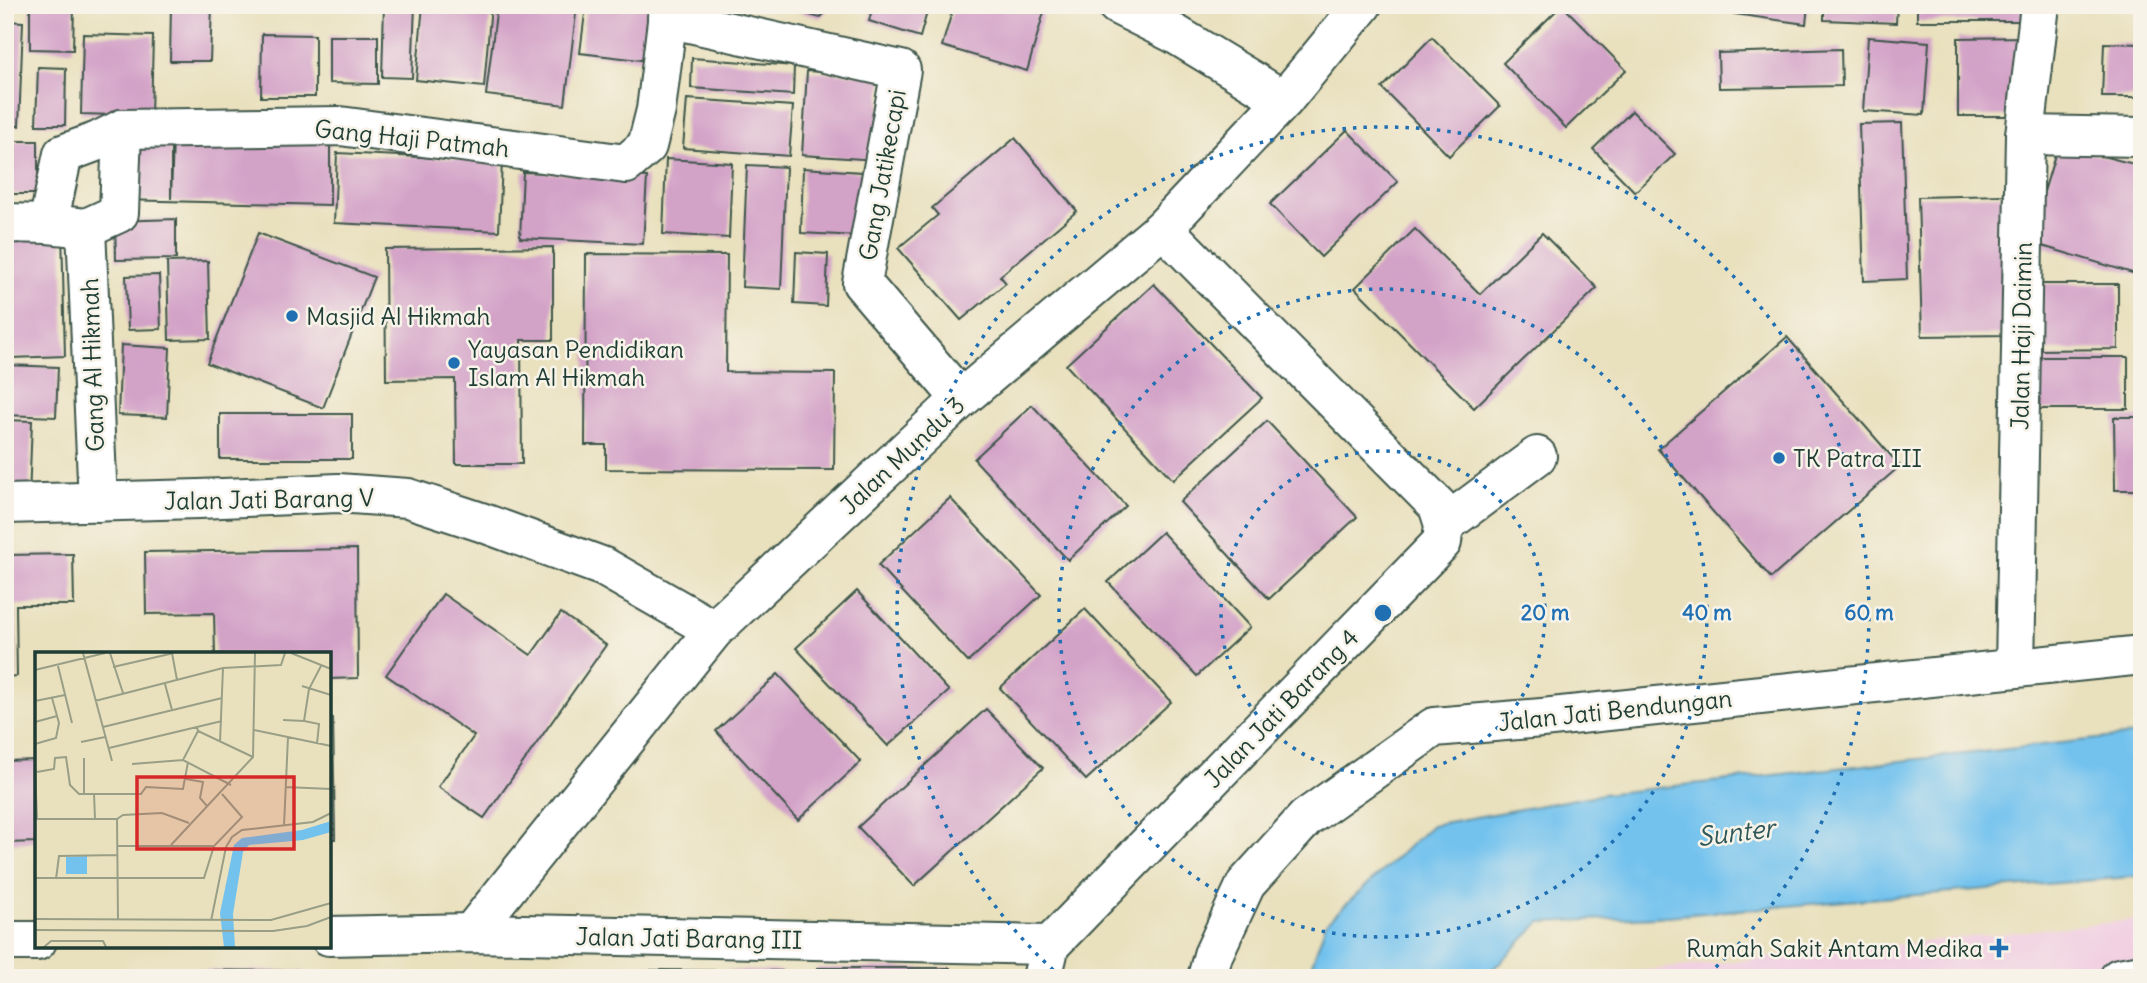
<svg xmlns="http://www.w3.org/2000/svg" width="2147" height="983" viewBox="0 0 2147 983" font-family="Delius,sans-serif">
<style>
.built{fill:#f1d0e2}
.water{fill:#73c2ee;stroke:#498091;stroke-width:2}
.building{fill:#d3a2c7}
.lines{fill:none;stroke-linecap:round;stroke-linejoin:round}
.minor-casing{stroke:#3d5549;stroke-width:42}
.minor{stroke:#fff;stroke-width:38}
.ring{fill:none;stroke:#1f6fb2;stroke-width:3.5;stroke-dasharray:3.5 7}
.poi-dot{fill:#1f6fb2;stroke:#f7f3e8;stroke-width:2.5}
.labels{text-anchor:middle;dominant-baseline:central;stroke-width:5;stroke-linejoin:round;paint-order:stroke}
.street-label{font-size:24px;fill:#1f3d34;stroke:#f7f3e8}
.poi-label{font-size:24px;fill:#1f3d34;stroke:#f7f3e8;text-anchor:start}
.water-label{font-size:26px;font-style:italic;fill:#305859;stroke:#f7f3e8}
.inset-road{fill:none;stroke:#989f86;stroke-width:2}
.view{fill:#d62828;fill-opacity:0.15;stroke:#d62828;stroke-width:3.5}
.inset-edge{fill:none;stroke:#1f3d34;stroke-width:3.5}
.centre{fill:#1f6fb2;stroke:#f7f3e8;stroke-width:3.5}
.ring-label{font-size:21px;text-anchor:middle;font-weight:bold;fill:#1f6fb2;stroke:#f7f3e8;stroke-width:5;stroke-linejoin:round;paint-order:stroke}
</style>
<rect width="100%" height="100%" fill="#f7f3e8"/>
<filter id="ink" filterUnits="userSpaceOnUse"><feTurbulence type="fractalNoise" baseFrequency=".0143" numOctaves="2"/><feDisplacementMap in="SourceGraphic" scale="14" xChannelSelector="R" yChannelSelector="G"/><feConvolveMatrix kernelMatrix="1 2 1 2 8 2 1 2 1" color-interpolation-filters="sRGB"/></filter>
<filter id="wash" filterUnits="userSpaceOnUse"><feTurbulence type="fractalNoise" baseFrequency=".00686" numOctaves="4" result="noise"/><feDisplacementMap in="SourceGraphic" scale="28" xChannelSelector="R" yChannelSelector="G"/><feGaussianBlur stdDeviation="1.57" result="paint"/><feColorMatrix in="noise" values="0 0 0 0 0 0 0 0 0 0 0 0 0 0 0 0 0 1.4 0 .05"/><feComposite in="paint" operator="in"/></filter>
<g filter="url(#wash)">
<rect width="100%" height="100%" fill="#e9e0bd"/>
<path class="built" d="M2142,919V978H1572Z"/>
<path class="water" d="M2142,734V876L1655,917L1541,922L1484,978H1307L1326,923L1432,825L1603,794Z"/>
<g id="blocks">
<g class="building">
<path d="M30,5H74L73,50L30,49Z"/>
<path d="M105,5H159V10L105,9Z"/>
<path d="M171,5H212L210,61H170Z"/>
<path d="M384,5H415L412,78L382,77Z"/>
<path d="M423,5H491L484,87L416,80Z"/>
<path d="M497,5H577L565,105L486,95Z"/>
<path d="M586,5H655L648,61L580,53Z"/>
<path d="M773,5H833L820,18Z"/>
<path d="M873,5H929L920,37L869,21Z"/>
<path d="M954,5H1046L1027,71L942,46Z"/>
<path d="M1562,5L1626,70L1566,128L1503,63Z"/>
<path d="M1735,5H1808L1806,24L1734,14Z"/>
<path d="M1824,5H1897L1896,23L1824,20Z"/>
<rect x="1917" y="5" width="109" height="16"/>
<path d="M5,21L23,22L19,126L5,125Z"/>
<path d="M83,34L153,36L151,116L81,114Z"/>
<path d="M262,34L315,35V97H261Z"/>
<path d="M329,36H378V84L329,83Z"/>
<path d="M1432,37L1500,106L1449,156L1382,88Z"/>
<path d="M1868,37L1929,42L1924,115L1863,111Z"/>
<path d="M2025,37V116H1958V38Z"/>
<path d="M2104,43L2141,44L2139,97H2102Z"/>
<path d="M1841,49L1842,86L1719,88L1718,53Z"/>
<path d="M692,58L794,66L793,95L691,88Z"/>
<path d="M38,67L66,68L65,125H36Z"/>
<path d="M807,71L882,76L877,160L802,155Z"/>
<path d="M687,99L793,106L789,156L683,148Z"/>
<path d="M1632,111L1675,154L1635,192L1593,149Z"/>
<path d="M1902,123L1907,279L1864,281L1859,124Z"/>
<path d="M1347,130L1398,182L1321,257L1270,204Z"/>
<path d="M173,138L330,140V205L122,200L124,144L171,145V199Z"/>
<path d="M1015,138L1077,211L1000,276L1006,283L961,320L898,248L938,215L932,208Z"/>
<rect x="5" y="141" width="33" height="53"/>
<path d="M2058,145L2142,166V276L2029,242Z"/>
<path d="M337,153L502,161L499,231L334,223Z"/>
<path d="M666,159L732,163L729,238L663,234Z"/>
<path d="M747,165L786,167L781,289L742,287Z"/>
<path d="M803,168L862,172L859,236L801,233Z"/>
<path d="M523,172L647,177L643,244L520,238Z"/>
<path d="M2005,195L2009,335L1922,336L1918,197Z"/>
<path d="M176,219V259L116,260L115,221Z"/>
<path d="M62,229L65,356L11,358L7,231Z"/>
<path d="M1415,229L1480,294L1542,233L1597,288L1474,408L1355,288Z"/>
<path d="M258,233L374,277L323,408L207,363Z"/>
<path d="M553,247V340H521L522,464H456L455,379L386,380L385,249Z"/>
<path d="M796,252L828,254L826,306L794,304Z"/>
<path d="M586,254L727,255L726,372L835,373L834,470L606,469V445H585Z"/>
<path d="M208,261L210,339L169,340L167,262Z"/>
<path d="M159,275L161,329L128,330L126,276Z"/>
<path d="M1154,284L1262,398L1173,480L1066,365Z"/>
<path d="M2038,284H2118V349L2038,350Z"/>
<path d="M1787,337L1900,466L1771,578L1658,449Z"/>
<path d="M121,345L170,348L167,417L118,415Z"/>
<rect x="2029" y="357" width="99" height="52"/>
<path d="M5,365L58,367L56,417L5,415Z"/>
<path d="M1032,405L1126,506L1068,560L974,459Z"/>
<rect x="220" y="414" width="132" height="45"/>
<path d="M2114,417H2142V490H2115Z"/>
<path d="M5,420L32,421L29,499L5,498Z"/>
<path d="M1267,421L1357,517L1269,599L1180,502Z"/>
<path d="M950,498L1041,595L968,662L878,565Z"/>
<path d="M1162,532L1250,627L1197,676L1108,582Z"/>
<path d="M357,549L358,678L329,679V654H215L214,613L146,614L145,552Z"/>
<path d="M73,554L74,605H16L17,676L5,677V555Z"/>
<path d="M857,591L949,691L888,746L796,648Z"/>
<path d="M443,594L531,655L561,613L606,645L484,818L438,787L474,736L386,675Z"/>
<path d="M1085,609L1171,702L1086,780L1000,688Z"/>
<path d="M778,674L861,762L798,820L716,731Z"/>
<path d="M986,709L1043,768L914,886L858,827Z"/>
<path d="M329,718H333L335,839H329Z"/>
<path d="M37,760V842L5,843V761Z"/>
<rect x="817" y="968" width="133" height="10"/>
<path d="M157,970L303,971V978H157Z"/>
<path d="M651,970L782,971V978H651Z"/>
</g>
</g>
</g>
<g filter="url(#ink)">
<use href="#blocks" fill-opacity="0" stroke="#3d5549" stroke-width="2"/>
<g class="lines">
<g class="minor-casing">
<g id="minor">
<path d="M1117,5L1175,34L1284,100"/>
<path d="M667,18L901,70L862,283L961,399"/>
<path d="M2025,135L2142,137"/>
<path d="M5,223L48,224L86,228L119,213L122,129"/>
<path d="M48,224L63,154L98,141L122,129L340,126L626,164L647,146L656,110L669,5"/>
<path d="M86,228L98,502"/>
<path d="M5,504L199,499L338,493L408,498L481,522L604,567L714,630"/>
<path d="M1444,525L1537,456"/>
<path d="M2015,668L2025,135L2040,5"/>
<path d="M471,933L714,630L961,399L1163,228L1284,100L1362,5"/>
<path d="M329,936L471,933L1050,945"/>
<path d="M5,941H37"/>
<path d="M1042,978L1050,945L1442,542L1444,525L1438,506L1163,228"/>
<path d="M1207,978L1213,955L1246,884L1306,818L1434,727L1542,718L2142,655"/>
<path d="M2119,978L2142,974"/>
</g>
</g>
<use href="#minor" class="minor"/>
</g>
</g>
<g class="ring">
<circle cx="1383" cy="613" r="162"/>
<circle cx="1383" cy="613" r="324"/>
<path d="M1061 977A486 486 0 1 1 1705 977"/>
</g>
<g class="poi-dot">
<circle cx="292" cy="316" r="7"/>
<circle cx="454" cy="363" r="7"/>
<circle cx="1779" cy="458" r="7"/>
<path d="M1995.5 937.5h7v7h7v7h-7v7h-7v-7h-7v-7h7z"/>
</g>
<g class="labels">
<g class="street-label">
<text transform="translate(412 138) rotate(6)">Gang Haji Patmah</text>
<text transform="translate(882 175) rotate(-80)">Gang Jatikecapi</text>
<text transform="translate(2021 336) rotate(-89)">Jalan Haji Daimin</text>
<text transform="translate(92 365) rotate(-92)">Gang Al Hikmah</text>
<text transform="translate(902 455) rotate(-43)">Jalan Mundu 3</text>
<text transform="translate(269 499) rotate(-1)">Jalan Jati Barang V</text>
<text transform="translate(1281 708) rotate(-46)">Jalan Jati Barang 4</text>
<text transform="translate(1615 710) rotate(-6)">Jalan Jati Bendungan</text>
<text transform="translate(689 938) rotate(1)">Jalan Jati Barang III</text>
</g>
<g class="poi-label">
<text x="306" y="316">Masjid Al Hikmah</text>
<text x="468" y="349">Yayasan Pendidikan<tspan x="468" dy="28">Islam Al Hikmah</tspan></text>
<text x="1793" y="458">TK Patra III</text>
<text x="1983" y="948" text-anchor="end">Rumah Sakit Antam Medika</text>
</g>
<g class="water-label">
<text transform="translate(1736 832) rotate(-7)">Sunter</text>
</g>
</g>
<g transform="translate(35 652)">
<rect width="296" height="296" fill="#e9e0bd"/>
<path d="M296,169V180L268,188L214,193L208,200L198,262L200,295H189L185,261L199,193L207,186L267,178ZM52,204V222H31V205Z" fill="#73c2ee"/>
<path class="inset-road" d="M48,1L77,109M75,1L88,41M137,1L142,28M256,1L296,17M23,14L37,71M78,15L139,1M0,18L70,1M130,32L137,58M267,34L296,43M0,49L30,43M60,49L188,16L246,13L250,1M248,68L269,69M0,70L22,64M68,75L187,46M162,75L163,79L218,105M219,78L296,94M46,90L70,85M185,90L188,16M0,92L21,86L24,71L17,46M282,92L284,72L269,69L274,37L286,14M74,96L187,69M148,108L163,79M97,112L148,108L196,133M0,115L2,167M2,120L19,117L20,106L31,105L35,133L44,142H106L111,135L148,137L153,110M151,127L168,130L165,146L172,154M250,135L296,137M49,142V106M59,142L60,167M0,167H82L88,163L127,161L154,171M82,167L83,268M249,174L253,85M136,193L218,105L220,1M82,194H179M0,226H169L179,194L207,165L187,142M21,227L24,204L83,203M0,267L236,268L296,251M176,269L191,195L197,185L207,178L278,170L296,161M0,278L238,279L272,274L296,265M9,295L16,289H68L71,295"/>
<path class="view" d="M102,125H259V197H102Z"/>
<rect width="296" height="296" class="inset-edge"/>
</g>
<circle cx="1383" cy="613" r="10" class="centre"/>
<g class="ring-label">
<text x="1545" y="620">20 m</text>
<text x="1707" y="620">40 m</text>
<text x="1869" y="620">60 m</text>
</g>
<rect width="2147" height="983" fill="none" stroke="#f7f3e8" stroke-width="28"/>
</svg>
